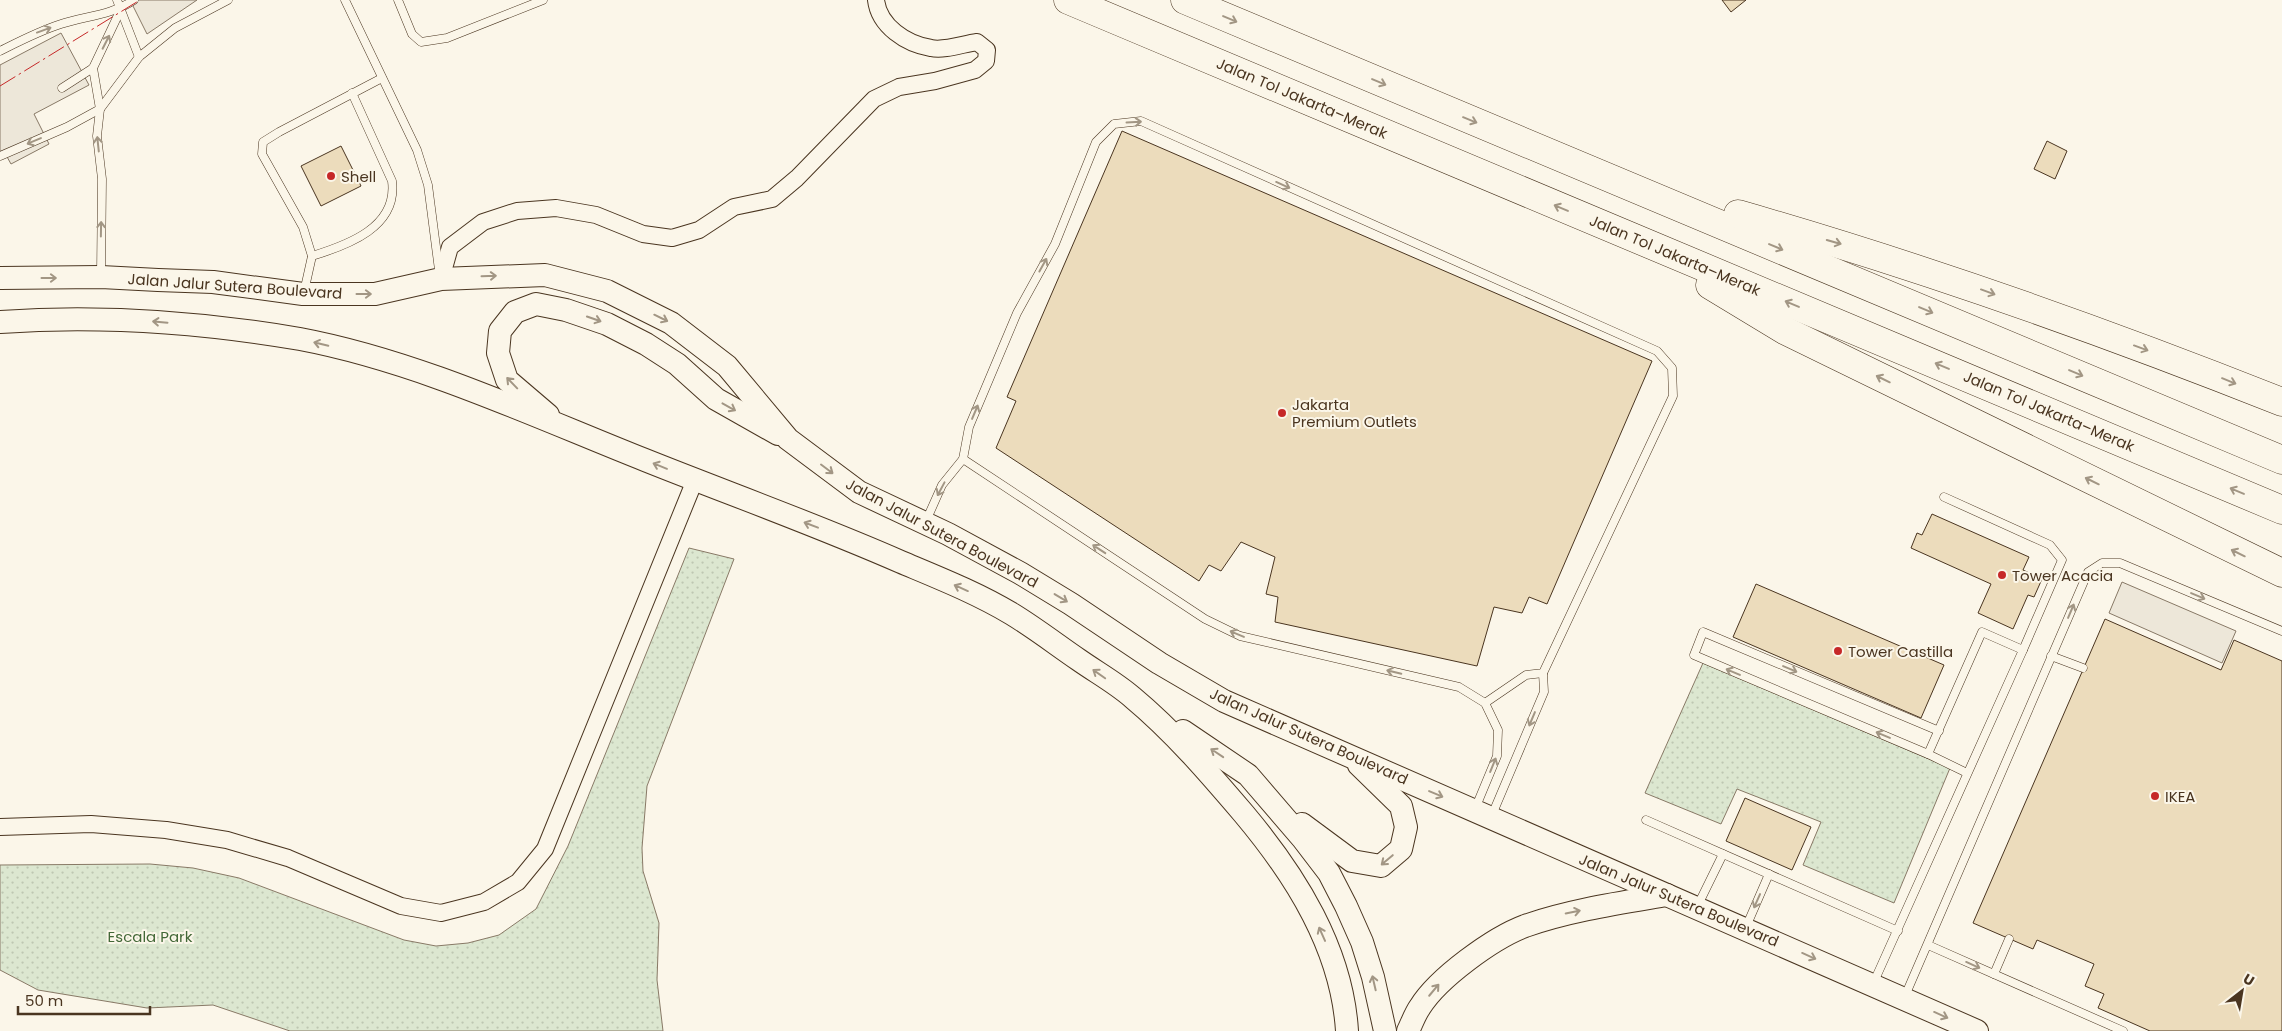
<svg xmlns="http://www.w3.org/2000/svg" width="2282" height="1031" viewBox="0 0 2282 1031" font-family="Poppins,sans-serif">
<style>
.park{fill:url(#park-dots);stroke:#887966}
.parking{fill:#ede7d9;stroke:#887966}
.building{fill:#ecdcbc;stroke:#4a3520}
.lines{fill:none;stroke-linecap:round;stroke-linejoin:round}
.service-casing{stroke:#4a3520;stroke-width:9}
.minor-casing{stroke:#4a3520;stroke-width:18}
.secondary-casing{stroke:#4a3520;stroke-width:24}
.motorway-casing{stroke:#4a3520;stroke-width:29}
.service{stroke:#fbf6e9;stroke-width:8}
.minor{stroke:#fbf6e9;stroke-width:16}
.secondary{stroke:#fbf6e9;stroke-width:22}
.motorway{stroke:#fbf6e9;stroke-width:28}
.power{stroke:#c62828;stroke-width:1;stroke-dasharray:18 4 2.5 4;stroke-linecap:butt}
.oneway{stroke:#a29684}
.poi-dot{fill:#c62828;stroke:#fbf6e9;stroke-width:2}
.labels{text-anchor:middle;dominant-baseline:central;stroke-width:4;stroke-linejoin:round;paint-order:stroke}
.street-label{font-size:15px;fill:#4a3520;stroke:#fbf6e9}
.poi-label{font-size:15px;fill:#4a3520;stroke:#fbf6e9;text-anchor:start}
.park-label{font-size:15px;fill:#436837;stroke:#fbf6e9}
</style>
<defs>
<pattern id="park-dots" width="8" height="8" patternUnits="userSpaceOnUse" patternTransform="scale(1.25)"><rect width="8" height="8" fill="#dce7d0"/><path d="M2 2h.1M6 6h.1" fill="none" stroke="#bec7b2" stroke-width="1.8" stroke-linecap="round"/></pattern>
</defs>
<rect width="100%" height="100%" fill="#fbf6e9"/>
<g class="park">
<path d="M689,548L734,559L647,786L642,848L643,871L659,923L657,980L663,1031H290L213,1005L147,1008L38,990L0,970V865L150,864L193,868L239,878L404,940L436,946L468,943L499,935L536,909L568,846Z"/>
<path d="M1703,663L1950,768L1894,903L1803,865L1821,822L1737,789L1721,824L1645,793Z"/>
</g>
<g class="parking">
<path d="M130,0H197L147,34Z"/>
<path d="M61,33L89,85L34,114L49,144L11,164L6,155L0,158V65Z"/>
<path d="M2122,582L2236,631L2222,663L2109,613Z"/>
</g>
<g class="building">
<path d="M1722,0H1746L1731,12Z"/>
<path d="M1122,131L1652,361L1547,604L1529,597L1522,613L1494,607L1477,666L1275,622L1278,597L1266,594L1275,557L1241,542L1221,571L1209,565L1199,581L996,448L1016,401L1007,397Z"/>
<path d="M2047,141L2067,151L2055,179L2034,169Z"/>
<path d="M341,146L361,186L321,206L301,166Z"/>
<path d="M1932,514L2029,557L2023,570L2042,579L2034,597L2028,595L2013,629L1978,613L1991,584L1911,548L1917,533L1922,535Z"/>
<path d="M1756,584L1944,665L1921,718L1733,637Z"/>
<path d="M2105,619L2221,670L2234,640L2282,661V1031H2150L2098,1008L2104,994L2085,986L2094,964L2037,940L2033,949L1973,923Z"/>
<path d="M1745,798L1811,827L1792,870L1726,841Z"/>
</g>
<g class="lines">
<g class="service-casing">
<g id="service">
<path d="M117,0L139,57"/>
<path d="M345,0L417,150L428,185L439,270"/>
<path d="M398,0L412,34L421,42L447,38L543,0"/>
<path d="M0,51C20,41 39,31 61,24C86,16 112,15 134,0"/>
<path d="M93,68L100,109L97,136L102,179L101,275"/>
<path d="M62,88L93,68L121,9"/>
<path d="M0,156L67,127L100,109L139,57L175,28L228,0"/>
<path d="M312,256C348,245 398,227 392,181L352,93"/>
<path d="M304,292L312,256L303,227L262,154L263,142L279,132L382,78"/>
<path d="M963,459L1205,619L1240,636L1459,687L1485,703L1498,730L1497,756L1475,809"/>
<path d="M1944,497L2050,545L2062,560L2023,650"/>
<path d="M926,521L942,485L963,459L969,427L1017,313L1055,244L1096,142L1114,124L1141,121L1657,351L1672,368L1673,396L1543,673L1526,675L1485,703"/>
<path d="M2051,656L2083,668"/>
<path d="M1928,754L1694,655L1703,632L1939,731"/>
<path d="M1492,815L1544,692L1543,673"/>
<path d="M1646,820L1898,931"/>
<path d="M1697,907L1723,854"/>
<path d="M1746,927L1769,874"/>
<path d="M1928,945L2123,1031"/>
<path d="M1994,974L2009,939"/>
<path d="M1873,984L2023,650L1982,632L1928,754L1967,773"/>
<path d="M1905,996L2088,572L2102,563H2120L2282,631"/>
</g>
</g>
<g class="minor-casing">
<g id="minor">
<path d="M441,279L450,247L483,222L517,211L556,208L596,215L643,234L672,238L699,230L734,207L772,199L797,178L874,99L899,87L935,81L975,70L986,61L987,50L977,42C963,44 944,51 931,48C906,44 879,26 876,0"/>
<path d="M0,827L91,824L166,830L227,840L288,858L401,906L441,913L484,902L518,882L545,849L695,480"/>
</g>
</g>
<g class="secondary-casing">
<g id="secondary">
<path d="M0,278L101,277L158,280L213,282L303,294H375L441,279L545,275L607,291L671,323L727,366L788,439L859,492L948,534L1020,573L1071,604L1159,663L1224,701L1977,1031"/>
<path d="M0,322C100,315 200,322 300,339C417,361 534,416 645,460C730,494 817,525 901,562C939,578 977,593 1012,614C1035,628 1057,645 1079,660C1096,672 1116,683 1132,697C1174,732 1209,773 1244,814C1296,876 1342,949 1347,1031"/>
<path d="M548,415L507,380L498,353L500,331L515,312L536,304L566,310L607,324L646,344L677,364L716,399L778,434"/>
<path d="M1183,731L1248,775L1303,839L1329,873L1346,906L1362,942L1373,977L1385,1031"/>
<path d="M1302,824L1352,861L1381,866L1401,849L1406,827L1401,806L1359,765"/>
<path d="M1408,1031C1412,1023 1415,1014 1420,1007C1438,978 1493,938 1525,926C1571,910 1620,903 1667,895"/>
</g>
</g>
<g class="motorway-casing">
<g id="motorway">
<path d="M1068,0L2282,510"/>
<path d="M1185,0L2282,460"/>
<path d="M1738,214C1923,267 2103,331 2282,402"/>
<path d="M1710,285L1786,331L2282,573"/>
</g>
</g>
<use href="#service" class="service"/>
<use href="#minor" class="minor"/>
<use href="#secondary" class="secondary"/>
<use href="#motorway" class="motorway"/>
<path class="power" d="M0,86L140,0"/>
</g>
<defs><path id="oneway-shaft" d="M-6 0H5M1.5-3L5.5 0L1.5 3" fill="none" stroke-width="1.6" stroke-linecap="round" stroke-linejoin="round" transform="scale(1.25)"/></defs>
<g class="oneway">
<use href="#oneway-shaft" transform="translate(1230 19) rotate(23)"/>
<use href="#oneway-shaft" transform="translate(44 30) rotate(-20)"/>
<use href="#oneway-shaft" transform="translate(106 42) rotate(-63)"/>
<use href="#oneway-shaft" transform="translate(1379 82) rotate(23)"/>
<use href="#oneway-shaft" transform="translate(1470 120) rotate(22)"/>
<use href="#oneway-shaft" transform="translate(1134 122) rotate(-3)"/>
<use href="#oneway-shaft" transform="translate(34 141) rotate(157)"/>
<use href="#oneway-shaft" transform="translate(98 144) rotate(-96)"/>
<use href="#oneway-shaft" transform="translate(1283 185) rotate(24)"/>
<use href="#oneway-shaft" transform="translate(1561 208) rotate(-157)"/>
<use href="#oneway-shaft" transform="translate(101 229) rotate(-89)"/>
<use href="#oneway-shaft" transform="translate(1834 242) rotate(16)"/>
<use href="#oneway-shaft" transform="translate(1776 247) rotate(23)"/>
<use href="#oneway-shaft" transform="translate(1043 265) rotate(-61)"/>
<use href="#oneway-shaft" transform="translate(489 276) rotate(-2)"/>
<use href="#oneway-shaft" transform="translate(49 278)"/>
<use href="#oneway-shaft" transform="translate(1988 292) rotate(20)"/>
<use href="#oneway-shaft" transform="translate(364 294)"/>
<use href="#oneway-shaft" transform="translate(1792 304) rotate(-157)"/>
<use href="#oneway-shaft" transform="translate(1926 310) rotate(23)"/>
<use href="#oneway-shaft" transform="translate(661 318) rotate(26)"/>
<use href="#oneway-shaft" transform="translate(594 319) rotate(19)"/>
<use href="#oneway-shaft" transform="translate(160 322) rotate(-175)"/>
<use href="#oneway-shaft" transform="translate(321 344) rotate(-167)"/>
<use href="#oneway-shaft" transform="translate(2141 348) rotate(20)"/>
<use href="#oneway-shaft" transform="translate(1942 366) rotate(-157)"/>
<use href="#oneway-shaft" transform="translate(2076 373) rotate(23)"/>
<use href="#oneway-shaft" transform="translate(1883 379) rotate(-154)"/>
<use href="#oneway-shaft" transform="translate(2229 381) rotate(22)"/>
<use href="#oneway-shaft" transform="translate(512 383) rotate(-134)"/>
<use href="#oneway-shaft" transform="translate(729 407) rotate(29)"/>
<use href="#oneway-shaft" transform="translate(975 412) rotate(-67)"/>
<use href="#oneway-shaft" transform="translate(660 466) rotate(-158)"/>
<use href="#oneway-shaft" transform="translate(827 469) rotate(37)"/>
<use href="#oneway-shaft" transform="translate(2092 481) rotate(-154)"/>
<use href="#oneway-shaft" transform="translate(941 489) rotate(118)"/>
<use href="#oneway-shaft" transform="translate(2237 491) rotate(-157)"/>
<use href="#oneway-shaft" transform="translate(811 525) rotate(-159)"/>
<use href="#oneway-shaft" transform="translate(1099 549) rotate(-147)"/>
<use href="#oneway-shaft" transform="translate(2238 553) rotate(-154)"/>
<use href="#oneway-shaft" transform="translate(961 588) rotate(-156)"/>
<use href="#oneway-shaft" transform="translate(2198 596) rotate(23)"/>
<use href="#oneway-shaft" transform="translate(1061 598) rotate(31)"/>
<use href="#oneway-shaft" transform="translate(2071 611) rotate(-67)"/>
<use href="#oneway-shaft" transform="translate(1237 634) rotate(-157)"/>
<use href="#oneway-shaft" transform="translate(1790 669) rotate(23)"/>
<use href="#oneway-shaft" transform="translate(1394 672) rotate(-167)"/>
<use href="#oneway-shaft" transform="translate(1733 672) rotate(-157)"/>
<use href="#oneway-shaft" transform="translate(1099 674) rotate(-145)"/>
<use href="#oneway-shaft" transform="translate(1532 719) rotate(113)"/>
<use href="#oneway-shaft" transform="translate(1883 735) rotate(-157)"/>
<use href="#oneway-shaft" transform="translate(1217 753) rotate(-146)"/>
<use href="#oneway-shaft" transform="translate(1493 765) rotate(-68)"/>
<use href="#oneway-shaft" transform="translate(1436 794) rotate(23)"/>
<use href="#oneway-shaft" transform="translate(1387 860) rotate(140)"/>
<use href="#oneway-shaft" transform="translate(1757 901) rotate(114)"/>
<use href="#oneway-shaft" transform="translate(1573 912) rotate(-11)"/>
<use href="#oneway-shaft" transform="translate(1322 934) rotate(-114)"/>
<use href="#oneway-shaft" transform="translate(1809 956) rotate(24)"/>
<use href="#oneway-shaft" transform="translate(1973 965) rotate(24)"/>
<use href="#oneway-shaft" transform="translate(1374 983) rotate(-103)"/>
<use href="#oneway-shaft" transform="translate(1434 990) rotate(-50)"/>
<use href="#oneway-shaft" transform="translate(1941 1015) rotate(24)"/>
</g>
<g class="poi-dot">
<circle cx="331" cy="176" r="5"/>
<circle cx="1282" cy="413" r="5"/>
<circle cx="2002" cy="575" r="5"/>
<circle cx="1838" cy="651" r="5"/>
<circle cx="2155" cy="796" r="5"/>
</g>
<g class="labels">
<g class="street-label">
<text transform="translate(1302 98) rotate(23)">Jalan Tol Jakarta–Merak</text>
<text transform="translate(1675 255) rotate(23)">Jalan Tol Jakarta–Merak</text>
<text transform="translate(235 286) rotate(4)">Jalan Jalur Sutera Boulevard</text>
<text transform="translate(2049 411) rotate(23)">Jalan Tol Jakarta–Merak</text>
<text transform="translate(942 533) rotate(28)">Jalan Jalur Sutera Boulevard</text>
<text transform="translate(1309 736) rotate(24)">Jalan Jalur Sutera Boulevard</text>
<text transform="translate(1679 900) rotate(23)">Jalan Jalur Sutera Boulevard</text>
</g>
<g class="poi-label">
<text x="341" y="176">Shell</text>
<text x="1292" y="404">Jakarta<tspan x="1292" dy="17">Premium Outlets</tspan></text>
<text x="2012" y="575">Tower Acacia</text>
<text x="1848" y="651">Tower Castilla</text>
<text x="2165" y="796">IKEA</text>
</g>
<g class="park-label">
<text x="150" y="936">Escala Park</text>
</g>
</g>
<g transform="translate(2242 991) rotate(31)" stroke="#fbf6e9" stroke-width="4" paint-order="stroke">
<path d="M0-4L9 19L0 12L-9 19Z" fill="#4a3520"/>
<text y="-8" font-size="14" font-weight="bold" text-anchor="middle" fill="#4a3520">U</text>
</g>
<path d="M18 1006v8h132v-8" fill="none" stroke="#4a3520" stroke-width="2.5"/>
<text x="25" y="1006" font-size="15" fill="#4a3520" stroke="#fbf6e9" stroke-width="4" paint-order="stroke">50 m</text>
</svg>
